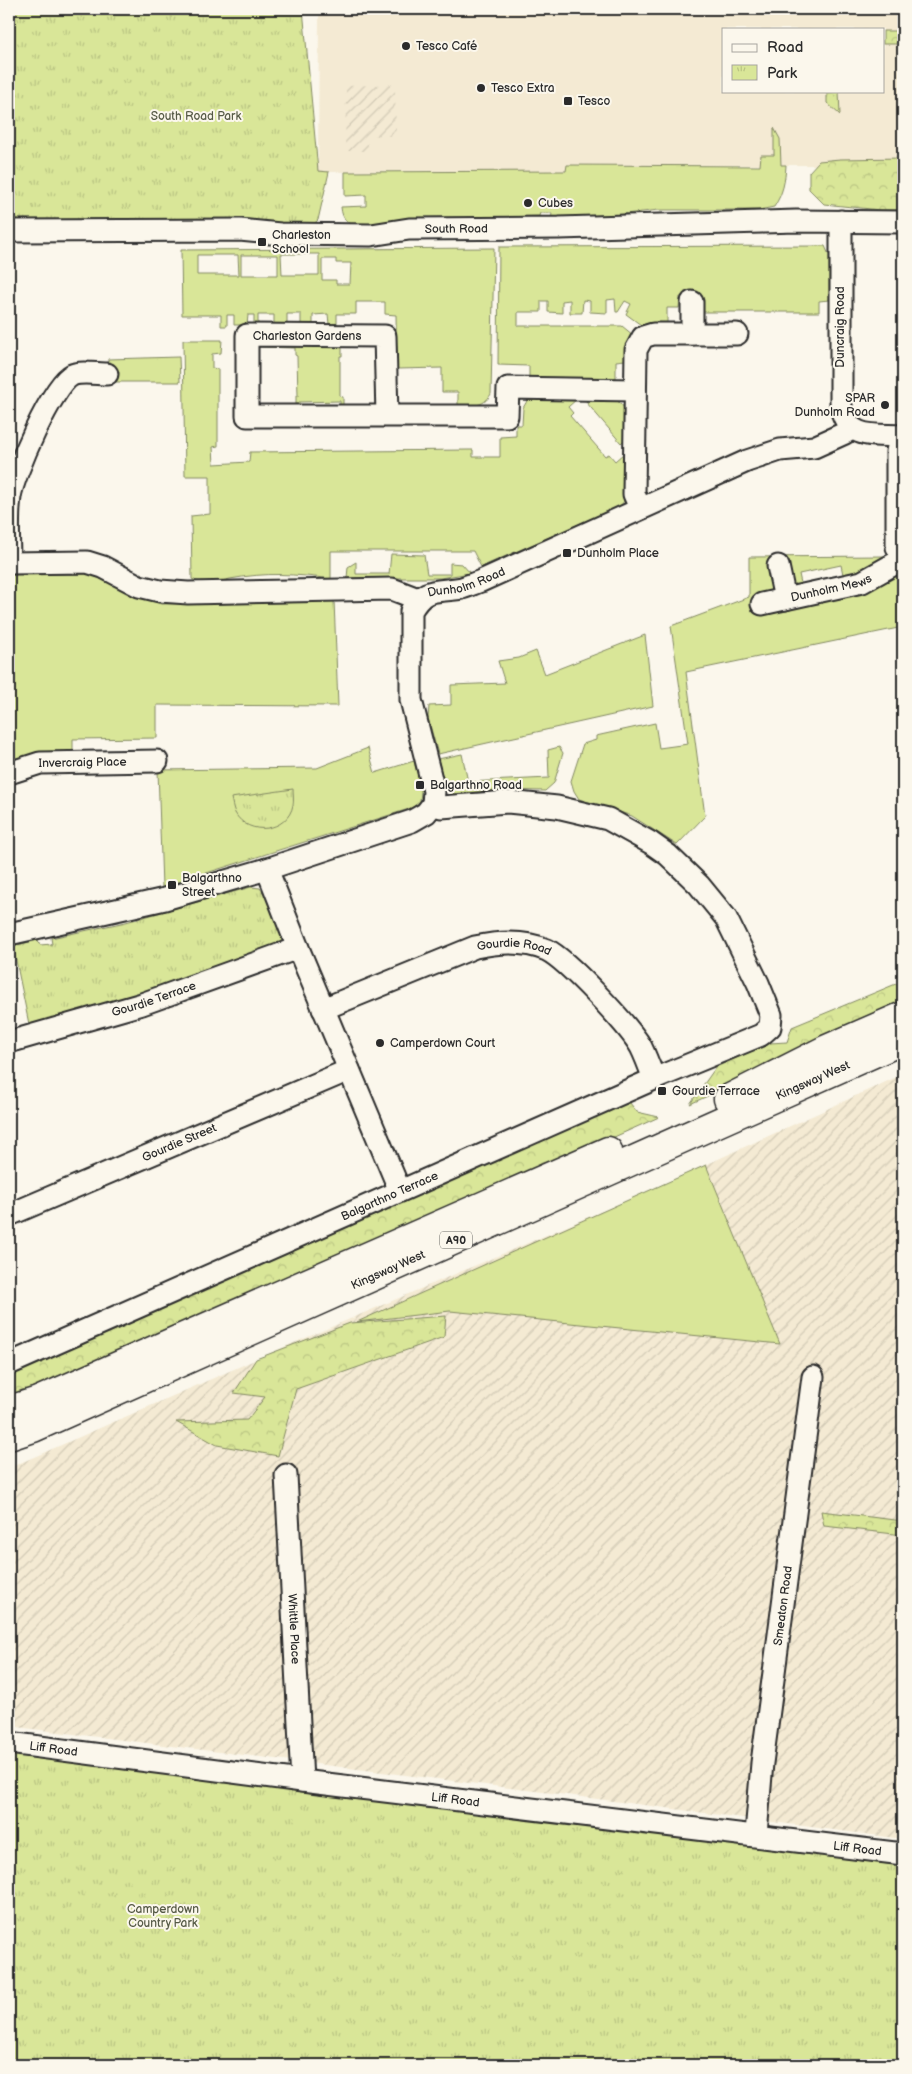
<svg xmlns="http://www.w3.org/2000/svg" width="912" height="2074" viewBox="0 0 912 2074" font-family="'Balsamiq Sans',sans-serif">
<style>
.built{fill:#f4ead3;fill-rule:evenodd}
.industrial{fill:url(#industrial-furrows)}
.green{fill:#d9e698;stroke:#828862;fill-rule:evenodd}
.forest{fill:url(#forest-crowns);stroke:#828862}
.park{fill:url(#park-tufts);stroke:#828862}
.lines{fill:none;stroke-linecap:round;stroke-linejoin:round}
.minor-casing{stroke:#2b2b2b;stroke-width:25}
.highway-casing{stroke:#2b2b2b;stroke-width:31}
.minor{stroke:#fbf7ec;stroke-width:21}
.highway{stroke:#fbf7ec;stroke-width:28}
.poi-dot{fill:#2b2b2b;stroke:#fbf7ec;stroke-width:2}
.labels{text-anchor:middle;dominant-baseline:central;stroke-width:4;stroke-linejoin:round;paint-order:stroke}
.shield{fill:#fbf7ec;stroke:#696865;stroke-width:1}
.shield-label{font-size:11px;font-weight:bold;fill:#2b2b2b}
.poi-label{font-size:12px;fill:#2b2b2b;stroke:#fbf7ec;text-anchor:start}
.park-label{font-size:12px;fill:#565a46;stroke:#fbf7ec}
.street-label{font-size:12px;fill:#2b2b2b;stroke:#fbf7ec}
</style>
<defs>
<pattern id="industrial-furrows" width="10" height="10" patternUnits="userSpaceOnUse" patternTransform="scale(1.25)"><rect width="10" height="10" fill="#f4ead3"/><path d="M-1 1l2-2M0 10L10 0M9 11l2-2" fill="none" stroke="#d1c9b5"/></pattern>
<pattern id="forest-crowns" width="20" height="18" patternUnits="userSpaceOnUse" patternTransform="scale(1.25)"><rect width="20" height="18" fill="#d9e698"/><path d="M2 6a3 3 0 1 1 6 0M12 15a3 3 0 1 1 6 0" fill="none" stroke="#bac583"/></pattern>
<pattern id="park-tufts" width="24" height="20" patternUnits="userSpaceOnUse" patternTransform="scale(1.25)"><rect width="24" height="20" fill="#d9e698"/><path d="M3 7l-1-3M5 7V3M7 7l1-3M15 17l-1-3M17 17v-4M19 17l1-3" fill="none" stroke="#bac583"/></pattern>
</defs>
<rect width="100%" height="100%" fill="#fbf7ec"/>
<filter id="ink" filterUnits="userSpaceOnUse"><feTurbulence type="fractalNoise" baseFrequency=".02" numOctaves="2"/><feDisplacementMap in="SourceGraphic" scale="10" xChannelSelector="R" yChannelSelector="G"/><feConvolveMatrix kernelMatrix="1 2 1 2 8 2 1 2 1" color-interpolation-filters="sRGB"/></filter>
<g filter="url(#ink)">
<path class="built" d="M319,9H903V165H567V171L318,172ZM723,29H883V91H723Z"/>
<g class="industrial">
<path d="M395,84L396,136H368V151H345L346,86Z"/>
<path d="M903,1074V1839L559,1794L9,1726V1468L289,1345L640,1195Z"/>
</g>
<g class="green">
<path d="M774,128L780,139L781,165H786C785,182 783,193 774,207L759,210H659L565,221H551L552,213H540L539,216L500,217L492,221L359,227C348,224 342,220 341,207L366,206V195L345,196V172L566,171L567,165L760,166L761,155H774Z"/>
<path d="M825,246L829,255V300L819,301V312H703L702,297H680L679,308H667V323L641,325L626,314L631,304L625,301L618,312H616L615,299L607,300V313L590,312V301L583,300L582,313H570V300L562,301V313L548,312V301H541V312H518V326H622L633,335L625,347V360L616,361V380L529,379V366L498,365L499,247Z"/>
<path d="M494,248L491,394C483,408 472,405 458,405V392H442V368L397,369L396,315L385,314V302H356V314H337V324H329L328,314L313,315V325H301V314H287V325H274V315H258V325H254V315H248L247,325H234V315H227V326H221V315H182L181,250ZM281,254H319V275H282ZM197,255H238L239,275H197ZM241,255H278V275H241ZM322,259H336V263H351L350,284H336V280H322Z"/>
<path d="M183,340H222L221,353L212,354V368L218,369V446L213,447L214,464L249,462L250,452L469,450H473V457H500V437L516,436V425H522L523,408L527,401L535,398L577,399L568,407L573,413L570,416L605,456L609,454L615,461L624,453L626,499L620,506L481,567L473,551H331V579C294,574 267,572 230,579C218,582 203,585 192,579L191,516L210,514V476H185Z"/>
<path d="M369,342L372,347H342V356H340V396L343,397V405H340V401L299,402V404H296V396H298L297,356L295,355V348L260,347L263,343Z"/>
<path d="M179,357L180,382H108V359Z"/>
<path d="M589,398C629,399 625,402 625,439L621,443L586,402Z"/>
<path d="M391,554L424,555L427,574H450V563L462,564L470,573L440,578H347L348,567L356,562V574H389Z"/>
<path d="M886,556L865,571L844,579L841,565L799,574L802,588L794,587L773,575L771,593H852L875,587L903,573V627L686,672L705,816L677,845L632,816L579,799L574,791L571,781L583,744L596,740V736L655,723L659,748L688,744L671,626L749,597V557Z"/>
<path d="M89,574L136,594L162,604L334,600L338,706L157,705V738L73,739V753L9,764V575Z"/>
<path d="M645,635L653,706L438,754L428,718L429,706L451,705V685L505,683L498,661L519,658L536,651L545,674Z"/>
<path d="M559,747L563,753L554,783L545,791L500,790L452,794L446,790L438,759L462,754L468,782L549,778L548,750Z"/>
<path d="M368,748L375,773L414,761L421,791L420,801L412,808L162,887L158,770L317,768Z"/>
<path d="M706,1165L780,1344L450,1311L357,1322Z"/>
</g>
<g class="forest">
<rect x="883" y="31" width="20" height="13"/>
<path d="M827,91H839L840,115L827,103Z"/>
<path d="M903,158V210H880L824,204L809,189V172L819,161L840,159Z"/>
<path d="M903,981V1007L690,1104L716,1067L770,1043L787,1042L792,1027Z"/>
<path d="M626,1098L637,1112L659,1117L408,1229L9,1398V1370Z"/>
<path d="M446,1316L444,1337L296,1389L278,1456L217,1445L176,1422L247,1420L265,1397L234,1393L256,1359L350,1323Z"/>
<path d="M821,1511L903,1521V1535L824,1526Z"/>
</g>
<g class="park">
<path d="M9,9H303L318,171L329,172L318,220L309,228L9,224Z"/>
<path d="M293,789C293,794 294,800 293,805C288,832 248,837 235,813C233,808 232,802 231,798Z"/>
<path d="M251,887L260,888L265,895L270,894L284,932L278,950L30,1029L13,946L38,940L40,945L52,944L51,938L126,922Z"/>
<path d="M9,1751L903,1866V2065H9Z"/>
</g>
<g class="lines">
<g class="minor-casing">
<g id="minor">
<path d="M841,221V408C849,441 876,434 903,436"/>
<path id="s1" d="M9,231L240,230L280,234L371,235L409,229L559,228L796,221L903,222"/>
<path d="M692,334V302"/>
<path d="M387,416L385,336L247,335V416H507L508,388L634,390"/>
<path d="M900,436L897,452V547L903,558"/>
<path d="M640,508L634,494L636,350L643,337L653,334H737"/>
<path d="M9,563L87,562L103,567L139,586L160,591L188,593L392,589L418,599"/>
<path d="M9,563C9,542 7,519 10,497C13,475 53,384 72,375C81,371 97,374 107,374"/>
<path d="M778,566L785,599"/>
<path id="s2" d="M762,604L862,582L903,559"/>
<path id="s3" d="M9,773L40,763L157,761"/>
<path id="s4" d="M433,804L434,791L411,700V611C426,585 437,593 462,588C468,586 475,583 481,581L747,461L780,450L814,447L845,433L852,429"/>
<path d="M267,869L298,948L400,1191"/>
<path d="M9,934L165,899L267,869L412,821L426,813L433,804"/>
<path id="s5" d="M323,1009L475,947C498,942 524,940 547,950C567,960 629,1026 641,1047C646,1057 650,1068 654,1079"/>
<path id="s6" d="M9,1042L142,1004L298,948"/>
<path id="s7" d="M9,1215L349,1070"/>
<path id="s8" d="M9,1364L654,1079L761,1035L770,1027L771,1015L758,983L726,918L699,885L668,855L651,843L608,819L557,807L508,802L441,807L433,804"/>
<path id="s9" d="M286,1475L302,1781"/>
<path id="s10" d="M9,1743L302,1781L903,1854"/>
<path id="s11" d="M756,1834L762,1763L813,1377"/>
</g>
</g>
<g class="highway-casing">
<g id="highway">
<path d="M728,1099L827,1049L903,1016"/>
<path d="M9,1410L38,1401L608,1151"/>
<path id="s12" d="M9,1436L33,1428L903,1040"/>
</g>
</g>
<use href="#minor" class="minor"/>
<use href="#highway" class="highway"/>
</g>
</g>
<g class="poi-dot">
<circle cx="406" cy="46" r="5"/>
<circle cx="481" cy="88" r="5"/>
<rect x="563" y="96" width="10" height="10" rx="2.5"/>
<circle cx="528" cy="203" r="5"/>
<rect x="257" y="237" width="10" height="10" rx="2.5"/>
<circle cx="885" cy="405" r="5"/>
<rect x="562" y="548" width="10" height="10" rx="2.5"/>
<rect x="415" y="780" width="10" height="10" rx="2.5"/>
<rect x="167" y="880" width="10" height="10" rx="2.5"/>
<circle cx="380" cy="1043" r="5"/>
<rect x="657" y="1086" width="10" height="10" rx="2.5"/>
</g>
<g class="labels">
<rect class="shield" x="440" y="1231.5" width="32" height="17" rx="4"/>
<g class="shield-label">
<text x="456" y="1240">A90</text>
</g>
<g class="poi-label">
<text x="416" y="46">Tesco Café</text>
<text x="491" y="88">Tesco Extra</text>
<text x="578" y="101">Tesco</text>
<text x="538" y="203">Cubes</text>
<text x="272" y="235">Charleston<tspan x="272" dy="14">School</tspan></text>
<text x="875" y="398" text-anchor="end">SPAR<tspan x="875" dy="14">Dunholm Road</tspan></text>
<text x="577" y="553">Dunholm Place</text>
<text x="430" y="785">Balgarthno Road</text>
<text x="182" y="878">Balgarthno<tspan x="182" dy="14">Street</tspan></text>
<text x="390" y="1043">Camperdown Court</text>
<text x="672" y="1091">Gourdie Terrace</text>
</g>
<g class="park-label">
<text x="196" y="116">South Road Park</text>
<text x="163" y="1909">Camperdown<tspan x="163" dy="14">Country Park</tspan></text>
</g>
<g class="street-label">
<text stroke="none"><textPath href="#s1" startOffset="448">South Road</textPath></text>
<text transform="translate(840 327) rotate(-90)">Duncraig Road</text>
<text x="307" y="336">Charleston Gardens</text>
<text stroke="none"><textPath href="#s4" startOffset="261">Dunholm Road</textPath></text>
<text stroke="none"><textPath href="#s2" startOffset="71">Dunholm Mews</textPath></text>
<text stroke="none"><textPath href="#s3" startOffset="75">Invercraig Place</textPath></text>
<text stroke="none"><textPath href="#s5" startOffset="204">Gourdie Road</textPath></text>
<text stroke="none"><textPath href="#s6" startOffset="151">Gourdie Terrace</textPath></text>
<text stroke="none"><textPath href="#s12" startOffset="879">Kingsway West</textPath></text>
<text stroke="none"><textPath href="#s7" startOffset="185">Gourdie Street</textPath></text>
<text stroke="none"><textPath href="#s8" startOffset="416">Balgarthno Terrace</textPath></text>
<text stroke="none"><textPath href="#s12" startOffset="414">Kingsway West</textPath></text>
<text stroke="none"><textPath href="#s11" startOffset="230">Smeaton Road</textPath></text>
<text stroke="none"><textPath href="#s9" startOffset="154">Whittle Place</textPath></text>
<text stroke="none"><textPath href="#s10" startOffset="45">Liff Road</textPath></text>
<text stroke="none"><textPath href="#s10" startOffset="450">Liff Road</textPath></text>
<text stroke="none"><textPath href="#s10" startOffset="855">Liff Road</textPath></text>
</g>
</g>
<rect width="912" height="2074" fill="none" stroke="#fbf7ec" stroke-width="30"/>
<rect x="15" y="15" width="882" height="2044" fill="none" stroke="#2b2b2b" stroke-width="2" filter="url(#ink)"/>
<rect x="722" y="28" width="162" height="65" fill="#fbf7ec" stroke="#a8a59f"/>
<rect x="732" y="44" width="25" height="8" fill="#fbf7ec" stroke="#a8a59f"/>
<text x="767" y="52" font-size="15" fill="#2b2b2b">Road</text>
<rect x="732" y="65" width="25" height="15" fill="url(#park-tufts)" stroke="#a8a59f"/>
<text x="767" y="78" font-size="15" fill="#2b2b2b">Park</text>
</svg>
